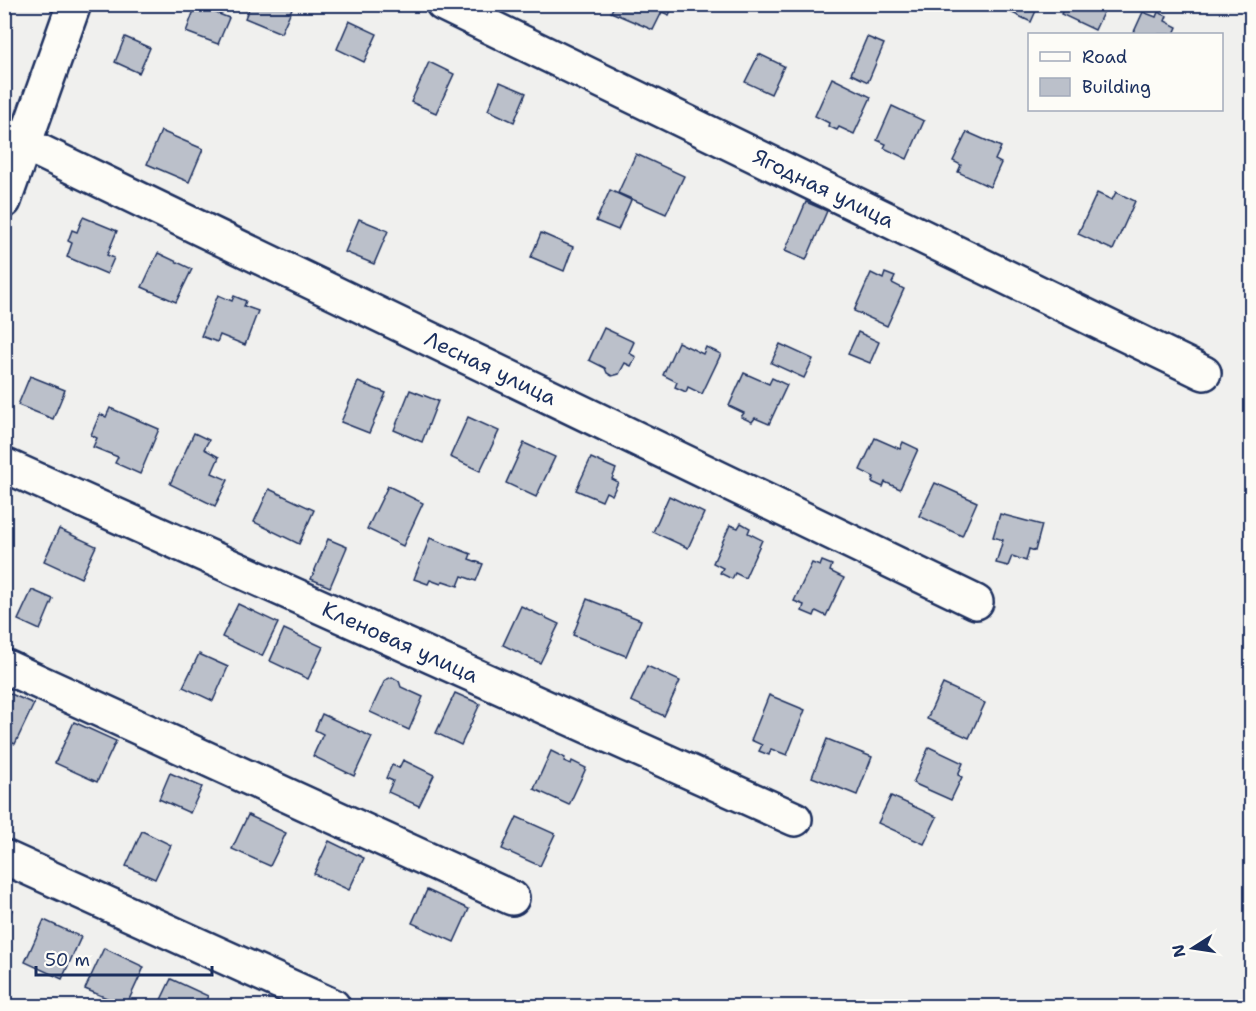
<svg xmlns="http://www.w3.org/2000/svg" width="1256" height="1011" viewBox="0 0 1256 1011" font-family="'Shantell Sans',sans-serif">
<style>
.building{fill:#bbc0ca;stroke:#1b2f5e;stroke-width:1.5}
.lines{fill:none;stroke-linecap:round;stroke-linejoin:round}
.minor-casing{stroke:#1b2f5e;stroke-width:38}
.minor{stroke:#fdfcf7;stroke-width:33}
.labels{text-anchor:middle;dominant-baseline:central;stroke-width:6;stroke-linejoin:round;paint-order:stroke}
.street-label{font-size:21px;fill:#1b2f5e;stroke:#fdfcf7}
</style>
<rect width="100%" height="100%" fill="#f0f0ee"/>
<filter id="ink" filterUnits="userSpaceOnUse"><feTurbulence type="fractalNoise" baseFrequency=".0167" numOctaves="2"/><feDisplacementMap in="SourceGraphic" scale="12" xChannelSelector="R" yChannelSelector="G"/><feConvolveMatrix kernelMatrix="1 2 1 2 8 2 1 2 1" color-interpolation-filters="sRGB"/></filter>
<g filter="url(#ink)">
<g class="building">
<path d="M251,4H294L281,33L245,18Z"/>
<path d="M615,4H674L669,15L662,12L653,30L611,12Z"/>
<path d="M994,4H1039L1031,22Z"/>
<path d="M1066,4H1107L1095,30L1061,14Z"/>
<path d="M196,5L229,18L218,44L186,32Z"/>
<path d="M1143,12L1156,17L1158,12L1167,16L1165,21L1177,27L1174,34H1133Z"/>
<path d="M349,21L377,34L364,62L337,49Z"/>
<path d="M125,37L150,48L139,73L115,62Z"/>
<path d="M867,37L884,44L868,82L851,74Z"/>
<path d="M759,54L784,66L771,94L745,82Z"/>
<path d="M429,62L454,74L436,113L411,102Z"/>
<path d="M832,78L871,97L854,134L839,127L837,130L828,126L829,123L815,116Z"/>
<path d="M500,82L526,93L514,122L488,110Z"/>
<path d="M892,106L924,121L907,159L884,148L886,144L877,140Z"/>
<path d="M161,131L203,149L189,182L147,164Z"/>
<path d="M967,132L1001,147L995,160L1001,163L990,187L958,172L961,165L953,161Z"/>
<path d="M636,154L684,176L666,214L618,193Z"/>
<path d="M610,190L631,200L618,230L596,221Z"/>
<path d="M1116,192L1135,201L1113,250L1078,234L1097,193L1112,200Z"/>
<path d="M806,202L827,211L806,260L785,251Z"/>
<path d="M83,217L117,231L107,255L114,258L107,274L67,257L72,243L68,241L72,230L77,232Z"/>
<path d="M359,219L388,231L374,264L345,252Z"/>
<path d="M541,233L573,247L564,271L531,257Z"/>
<path d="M158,253L192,269L176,302L142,287Z"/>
<path d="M871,273L883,279L885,273L895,277L892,283L904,289L887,326L854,311Z"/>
<path d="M218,295L232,301L234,296L246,301L244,306L258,311L245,345L220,335L217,342L201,336Z"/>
<path d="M604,328L634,342L629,353L636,357L631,366L625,363L619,374L612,376L607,373L605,368L589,360Z"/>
<path d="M858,332L879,342L870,363L848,354Z"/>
<path d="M678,342L703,354L706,347L721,354L702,394L688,387L686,392L675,387L677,382L663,375Z"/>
<path d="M780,344L813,359L804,378L771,363Z"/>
<path d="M744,373L769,384L772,378L787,385L769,424L755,418L752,422L741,417L744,413L729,406Z"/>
<path d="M30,376L65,390L53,419L18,405Z"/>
<path d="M358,382L386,393L369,433L341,422Z"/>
<path d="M410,390L438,401L422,442L394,430Z"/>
<path d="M110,408L159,429L140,474L115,463L118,457L93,447L97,438L91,435L100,414L106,417Z"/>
<path d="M468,417L499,431L480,471L450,457Z"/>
<path d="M194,433L209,440L204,449L219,457L212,473L228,480L215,506L170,484Z"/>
<path d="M875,438L900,449L903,442L918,449L900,489L885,482L883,487L872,482L874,477L860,470Z"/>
<path d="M524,443L555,457L536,497L506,483Z"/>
<path d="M591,458L616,469L612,479L618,482L612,495L606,492L602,501L576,490Z"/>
<path d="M935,483L977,502L962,536L919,516Z"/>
<path d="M388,486L423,503L403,546L367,529Z"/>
<path d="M269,489L314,510L299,544L254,522Z"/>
<path d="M669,496L704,513L688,548L653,532Z"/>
<path d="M1000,514L1042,525L1035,551L1029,549L1026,561L1012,556L1008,566L996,563L1003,540L993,537Z"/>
<path d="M741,523L750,528L748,533L762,540L745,578L735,573L732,579L720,573L723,568L713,563L730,525L738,528Z"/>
<path d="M59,529L96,546L81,578L44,561Z"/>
<path d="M430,538L471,554L469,559L483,564L476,581L462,576L458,586L443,581L441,584L430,580L428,584L414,579Z"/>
<path d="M328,539L347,547L330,587L311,579Z"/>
<path d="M822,561L832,565L830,571L844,578L826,616L816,611L814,616L802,611L804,605L794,601L812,563L820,566Z"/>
<path d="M32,590L53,599L40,630L18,620Z"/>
<path d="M587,599L641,620L626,656L573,635Z"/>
<path d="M238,604L278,623L262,656L222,637Z"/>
<path d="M521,606L559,624L540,663L503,645Z"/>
<path d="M284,629L323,647L308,679L270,661Z"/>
<path d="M199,654L228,667L213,701L183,687Z"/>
<path d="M647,666L680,681L664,716L631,701Z"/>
<path d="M392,677L399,681L401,687L423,697L409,730L370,712L385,680Z"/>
<path d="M943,684L985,703L969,738L927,719Z"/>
<path d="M4,691L34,704L15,744L4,739Z"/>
<path d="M455,693L480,704L461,745L436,733Z"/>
<path d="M769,695L805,710L787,755L771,749L769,755L759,751L762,745L751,740Z"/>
<path d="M322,714L372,737L354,776L313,756L323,734L315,730Z"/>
<path d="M74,722L116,741L97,782L55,763Z"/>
<path d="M827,739L872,757L857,795L812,777Z"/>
<path d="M929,747L963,763L958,775L962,777L951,800L913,783Z"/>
<path d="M551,751L565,758L564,761L571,764L572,761L586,768L569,805L534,789Z"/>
<path d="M403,760L434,775L419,806L388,792L393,781L386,778L392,765L399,768Z"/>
<path d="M170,773L202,787L190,813L159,799Z"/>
<path d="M891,796L937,817L924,844L878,823Z"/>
<path d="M248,815L286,833L270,866L232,849Z"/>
<path d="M517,817L555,834L540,866L502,849Z"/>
<path d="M142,831L171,845L155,879L126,866Z"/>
<path d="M329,841L364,858L349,890L314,874Z"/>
<path d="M427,890L469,909L454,942L412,923Z"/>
<path d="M4,907L12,910L4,928Z"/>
<path d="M44,920L81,937L62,979L25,962Z"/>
<path d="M104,948L144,967L126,1006L85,989Z"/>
<path d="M171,979L208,996L203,1006H158Z"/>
</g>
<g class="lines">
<g class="minor-casing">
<g id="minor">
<path id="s1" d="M443,4L1204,373"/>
<path id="s2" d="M4,134L976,602"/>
<path d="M4,201L74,4"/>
<path id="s3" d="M4,465L795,819"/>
<path d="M4,666L512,898"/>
<path d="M4,857L333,1006"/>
</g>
</g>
<use href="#minor" class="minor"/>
</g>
</g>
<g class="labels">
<g class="street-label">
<text stroke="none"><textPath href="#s1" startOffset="423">Ягодная улица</textPath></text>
<text stroke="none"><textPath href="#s2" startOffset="540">Лесная улица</textPath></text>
<text stroke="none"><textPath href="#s3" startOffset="434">Кленовая улица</textPath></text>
</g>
</g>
<rect width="1256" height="1011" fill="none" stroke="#fdfcf7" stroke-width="24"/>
<rect x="12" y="12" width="1232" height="987" fill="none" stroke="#1b2f5e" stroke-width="2" filter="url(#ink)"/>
<rect x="1028" y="33" width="195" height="78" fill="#fdfcf7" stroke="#a3aaba" stroke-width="1.5"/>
<rect x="1040" y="52" width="30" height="9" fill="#fdfcf7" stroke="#a3aaba" stroke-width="1.5"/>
<text x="1082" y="63" font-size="18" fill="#1b2f5e">Road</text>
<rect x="1040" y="78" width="30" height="18" fill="#bbc0ca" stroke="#a3aaba" stroke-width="1.5"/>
<text x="1082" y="93" font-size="18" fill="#1b2f5e">Building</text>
<g transform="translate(1193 948) rotate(258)" stroke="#fdfcf7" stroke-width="4.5" paint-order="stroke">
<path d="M0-4.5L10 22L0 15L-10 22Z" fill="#1b2f5e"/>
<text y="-9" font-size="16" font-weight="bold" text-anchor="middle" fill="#1b2f5e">N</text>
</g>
<path d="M36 966v9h176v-9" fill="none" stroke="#1b2f5e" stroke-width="3"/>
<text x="45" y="966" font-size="18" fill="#1b2f5e" stroke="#fdfcf7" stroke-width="4.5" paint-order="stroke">50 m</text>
</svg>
